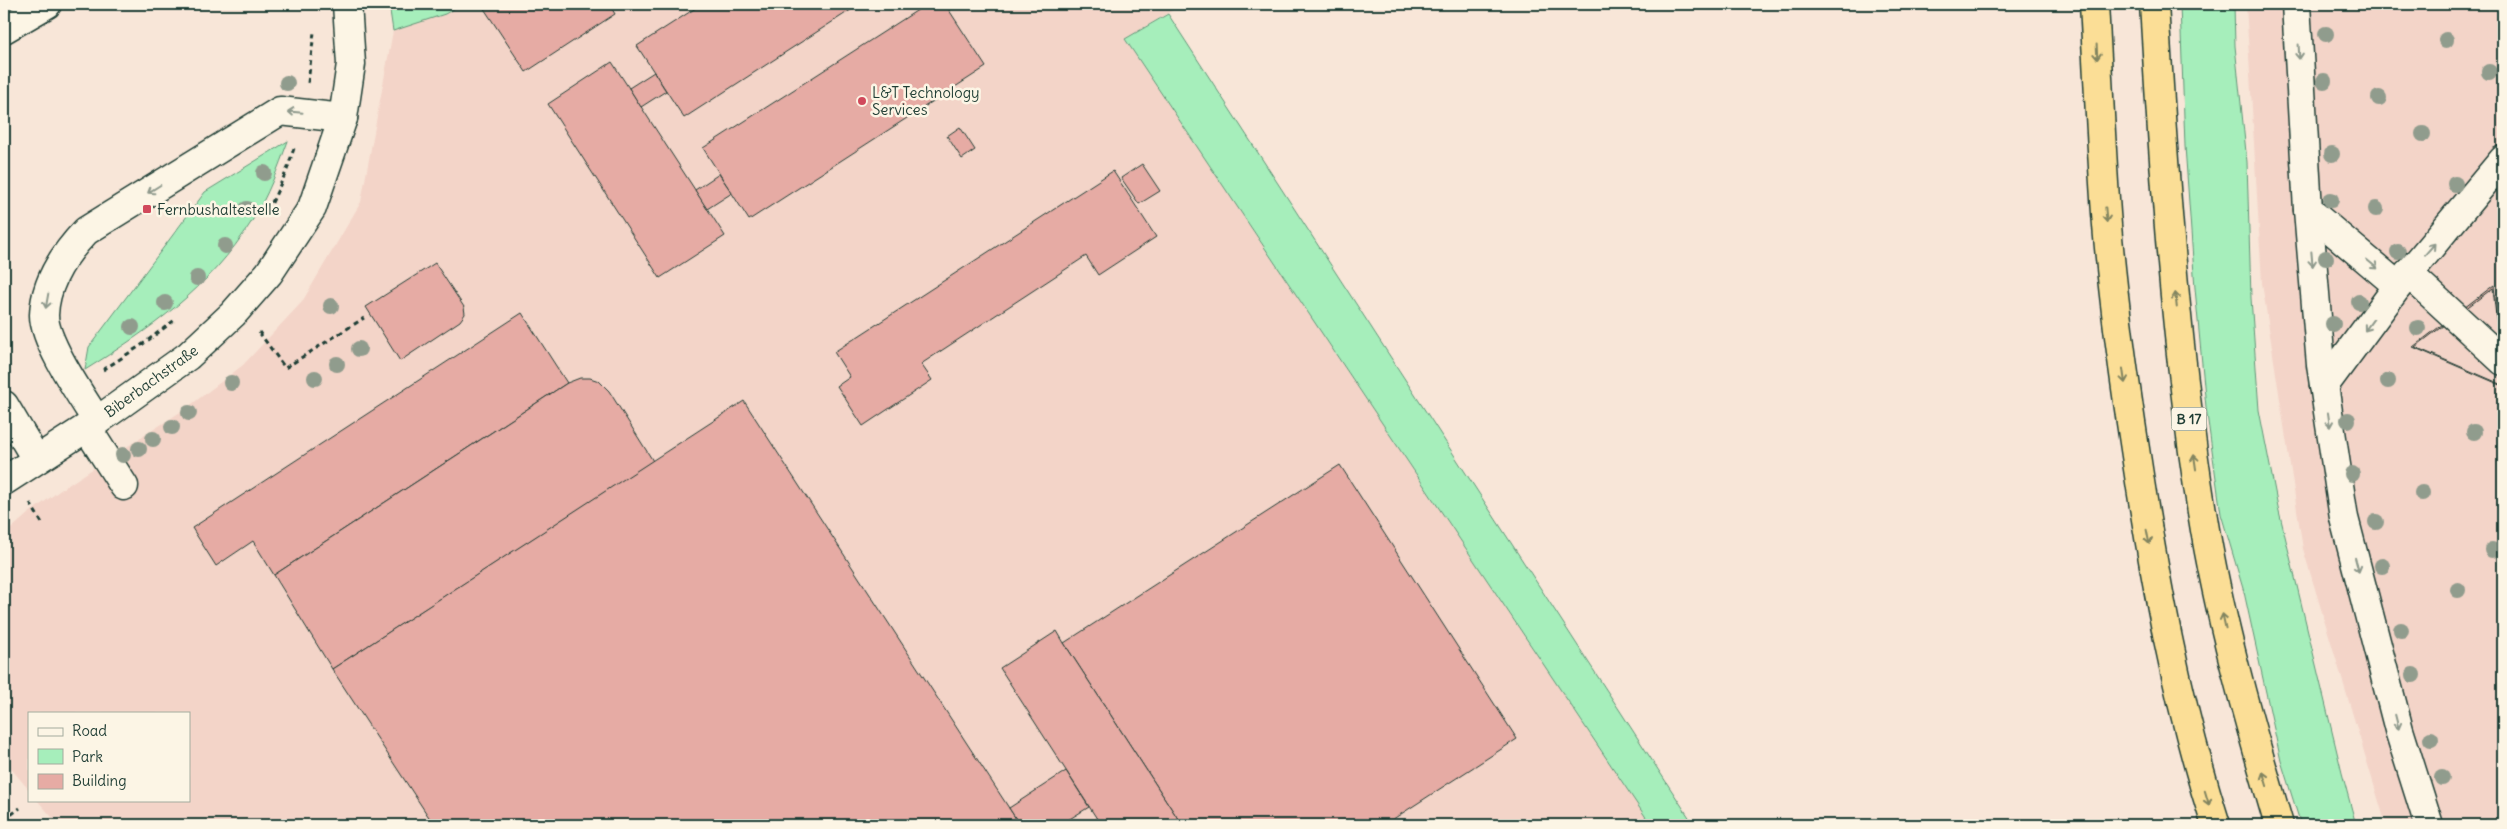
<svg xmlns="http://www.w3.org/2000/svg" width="2507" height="829" viewBox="0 0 2507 829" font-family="Delius,sans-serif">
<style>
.built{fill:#f3d4c8}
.green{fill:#a6eebb;stroke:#629678}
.building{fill:#e6aba4;stroke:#1f3d34;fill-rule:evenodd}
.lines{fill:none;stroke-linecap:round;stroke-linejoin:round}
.minor-casing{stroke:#1f3d34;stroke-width:31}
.highway-casing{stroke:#1f3d34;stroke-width:31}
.path{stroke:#1f3d34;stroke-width:3;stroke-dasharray:5 4;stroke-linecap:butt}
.minor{stroke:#fcf5e5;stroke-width:28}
.highway{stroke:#fbde96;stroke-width:28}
.tree{fill:#909c8d}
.oneway{stroke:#828560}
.oneway2{stroke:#8e998c}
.poi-dot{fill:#d1495b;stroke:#fcf5e5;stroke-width:2}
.labels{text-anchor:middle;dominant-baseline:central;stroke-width:5;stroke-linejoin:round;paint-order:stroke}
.shield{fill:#fcf5e5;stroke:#617469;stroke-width:1}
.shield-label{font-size:14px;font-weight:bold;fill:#1f3d34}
.poi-label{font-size:15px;fill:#1f3d34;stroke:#fcf5e5;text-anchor:start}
.street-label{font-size:15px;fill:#1f3d34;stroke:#fcf5e5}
</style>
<rect width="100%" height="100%" fill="#f8e6d8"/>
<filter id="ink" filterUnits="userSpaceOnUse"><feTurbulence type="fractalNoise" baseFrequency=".02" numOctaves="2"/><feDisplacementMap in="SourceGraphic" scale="10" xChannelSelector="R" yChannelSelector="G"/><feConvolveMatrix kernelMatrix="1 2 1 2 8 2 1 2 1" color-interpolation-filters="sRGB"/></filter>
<g filter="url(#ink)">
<g class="built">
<path d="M389,4H1183L1125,39L1651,825H59L37,800H189V713H29V790L4,760V535L29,513L62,489L188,407L243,365L302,302L361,202L393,31Z"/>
<path d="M2246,4H2503V825H2386L2303,549L2262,283Z"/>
</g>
<g class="green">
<path d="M389,4H462L445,14L393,31Z"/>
<path d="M2180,4H2234L2235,46L2247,162L2251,298L2259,410L2278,507L2342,773L2356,825H2301L2281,761L2244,592L2221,514L2206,407L2195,288L2185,146Z"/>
<path d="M1168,14L1694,825H1651L1125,39Z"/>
<path d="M288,141C278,168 268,196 252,221C209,289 152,328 85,370L89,347L205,192Z"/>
</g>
<g class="building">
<path d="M481,4H609L615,14L526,72Z"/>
<path d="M702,4H860L684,118L637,46Z"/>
<path d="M927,4H945L986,67L749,220L703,148Z"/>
<path d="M612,62L725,236L660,278L548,104Z"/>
<path d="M654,72L666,91L641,107L629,88Z"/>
<path d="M960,127L975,150L962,159L947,136Z"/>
<path d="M1142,164L1160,191L1139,204L1121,178Z"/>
<path d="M1113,171L1156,237L1098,275L1086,256L921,364L932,380L863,426L837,386L850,377L834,352Z"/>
<path d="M719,174L732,193L707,209L695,190Z"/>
<path d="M435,263L464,307L465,314L460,321L400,361L366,307Z"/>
<path d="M2494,285L2503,386L2413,347ZM2493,288L2503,385L2415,347Z"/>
<path d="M522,313L567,383L274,575L253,541L216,566L192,528Z"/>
<path d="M580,378H590L599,381L609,391L653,461L332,669L274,575L567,383Z"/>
<path d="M744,401L1020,825H434L332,669Z"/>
<path d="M1340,465L1517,739L1384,825H1182L1064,643Z"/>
<path d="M1057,631L1064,643L1182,825H1101L1000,668Z"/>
<path d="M1066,771L1089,807L1060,825H1020L1009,808Z"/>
</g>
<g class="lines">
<g class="minor-casing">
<g id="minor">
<path d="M2296,4L2308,210L2321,365L2344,518L2399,730L2429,825"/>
<path d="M4,29L47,4"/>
<path d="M2308,210L2398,286"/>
<path d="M2408,273L2503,361"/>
<path d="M2324,386L2398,286L2503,160"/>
<path d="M4,405L36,459"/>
<path d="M97,421C82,397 44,342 44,315C45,282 64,254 86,231L280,111L343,118"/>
<path d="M87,428L124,486"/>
<path d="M4,481L97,421L188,356L233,314L269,273L312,208L343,118L351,64L347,4"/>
</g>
</g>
<g class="highway-casing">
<g id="highway">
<path d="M2094,4C2098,73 2101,143 2106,213C2112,292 2123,371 2135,449C2154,576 2177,703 2216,825"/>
<path d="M2154,4C2164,174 2175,344 2202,512C2219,618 2249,723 2279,825"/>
</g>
</g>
<g class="path">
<path d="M308,83L314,32"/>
<path d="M268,211L287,170L295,145"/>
<path d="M2497,312L2503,286"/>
<path d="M259,332L285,368L364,318"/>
<path d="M103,370L143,344L176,319"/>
<path d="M30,503L42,523"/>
<path d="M4,820L20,808"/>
</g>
<use href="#minor" class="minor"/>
<use href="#highway" class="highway"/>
</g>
<g class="tree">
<circle cx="2326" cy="34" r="8"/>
<circle cx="2446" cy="40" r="8"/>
<circle cx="2489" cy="72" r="8"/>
<circle cx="2324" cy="81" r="8"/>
<circle cx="287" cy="83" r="8"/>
<circle cx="2379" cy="98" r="8"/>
<circle cx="2423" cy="134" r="8"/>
<circle cx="2332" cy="154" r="8"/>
<circle cx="264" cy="173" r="8"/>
<circle cx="2455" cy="184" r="8"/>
<circle cx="2331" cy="200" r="8"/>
<circle cx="247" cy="209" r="8"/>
<circle cx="2376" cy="209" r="8"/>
<circle cx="225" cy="246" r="8"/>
<circle cx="2398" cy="252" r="8"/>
<circle cx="2326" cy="258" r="8"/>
<circle cx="197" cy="278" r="8"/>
<circle cx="2359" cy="302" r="8"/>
<circle cx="165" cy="303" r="8"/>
<circle cx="331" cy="306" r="8"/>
<circle cx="2333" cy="324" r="8"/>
<circle cx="132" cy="327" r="8"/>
<circle cx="2418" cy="328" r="8"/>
<circle cx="359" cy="349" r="8"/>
<circle cx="337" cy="364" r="8"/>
<circle cx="315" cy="378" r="8"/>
<circle cx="2388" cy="381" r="8"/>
<circle cx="231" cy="383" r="8"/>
<circle cx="189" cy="413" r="8"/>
<circle cx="2348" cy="420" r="8"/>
<circle cx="172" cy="427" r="8"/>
<circle cx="2474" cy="432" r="8"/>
<circle cx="153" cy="439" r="8"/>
<circle cx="139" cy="449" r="8"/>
<circle cx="123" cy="455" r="8"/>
<circle cx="2352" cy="474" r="8"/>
<circle cx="2422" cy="493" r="8"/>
<circle cx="2376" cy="522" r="8"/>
<circle cx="2492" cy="550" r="8"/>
<circle cx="2382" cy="566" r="8"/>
<circle cx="2458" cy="590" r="8"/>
<circle cx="2401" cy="630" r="8"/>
<circle cx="2413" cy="675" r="8"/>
<circle cx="2431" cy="739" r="8"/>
<circle cx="2442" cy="778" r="8"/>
</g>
<defs><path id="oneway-shaft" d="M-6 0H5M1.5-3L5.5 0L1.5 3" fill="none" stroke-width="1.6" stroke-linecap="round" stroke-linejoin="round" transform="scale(1.25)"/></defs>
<g class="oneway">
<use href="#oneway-shaft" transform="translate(2097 52) rotate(87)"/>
<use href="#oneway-shaft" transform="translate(2106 215) rotate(85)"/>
<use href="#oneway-shaft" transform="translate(2176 300) rotate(-96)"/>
<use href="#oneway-shaft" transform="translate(2124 376) rotate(82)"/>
<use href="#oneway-shaft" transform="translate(2195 462) rotate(-98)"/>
<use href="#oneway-shaft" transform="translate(2148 537) rotate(79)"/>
<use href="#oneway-shaft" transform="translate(2224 621) rotate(-102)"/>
<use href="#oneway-shaft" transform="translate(2265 779) rotate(-107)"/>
<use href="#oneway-shaft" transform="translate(2207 798) rotate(73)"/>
</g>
<g class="oneway2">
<use href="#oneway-shaft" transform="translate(2299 52) rotate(87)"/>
<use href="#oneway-shaft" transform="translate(295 112) rotate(-175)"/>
<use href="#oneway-shaft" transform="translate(154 189) rotate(148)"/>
<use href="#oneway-shaft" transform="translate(2430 249) rotate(-49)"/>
<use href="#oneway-shaft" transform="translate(2312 259) rotate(85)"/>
<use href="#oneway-shaft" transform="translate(2372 264) rotate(40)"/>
<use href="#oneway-shaft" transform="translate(47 301) rotate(100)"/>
<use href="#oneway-shaft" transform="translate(2369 325) rotate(126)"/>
<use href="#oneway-shaft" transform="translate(2329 420) rotate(82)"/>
<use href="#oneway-shaft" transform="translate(2357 565) rotate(75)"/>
<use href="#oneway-shaft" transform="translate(2397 722) rotate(76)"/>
</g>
</g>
<g class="poi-dot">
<circle cx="862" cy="101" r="5"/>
<rect x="142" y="204" width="10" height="10" rx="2.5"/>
</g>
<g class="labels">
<rect class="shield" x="2171.5" y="407.5" width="35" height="23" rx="4"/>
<g class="shield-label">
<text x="2189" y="419">B 17</text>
</g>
<g class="poi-label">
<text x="872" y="92">L&amp;T Technology<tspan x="872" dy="17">Services</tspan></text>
<text x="157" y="209">Fernbushaltestelle</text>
</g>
<g class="street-label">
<text transform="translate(151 381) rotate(-36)">Biberbachstraße</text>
</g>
</g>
<rect width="2507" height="829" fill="none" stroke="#fcf5e5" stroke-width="20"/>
<rect x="10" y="10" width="2487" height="809" fill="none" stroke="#1f3d34" stroke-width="2" filter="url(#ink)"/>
<rect x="28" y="712" width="162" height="90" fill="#fcf5e5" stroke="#a4ab9e"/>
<rect x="38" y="728" width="25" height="8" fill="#fcf5e5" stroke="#a4ab9e"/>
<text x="72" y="736" font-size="15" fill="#1f3d34">Road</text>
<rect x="38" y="749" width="25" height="15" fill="#a6eebb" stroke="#a4ab9e"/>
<text x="72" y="762" font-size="15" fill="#1f3d34">Park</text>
<rect x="38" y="774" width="25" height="15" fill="#e6aba4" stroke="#a4ab9e"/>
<text x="72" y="786" font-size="15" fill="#1f3d34">Building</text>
</svg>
